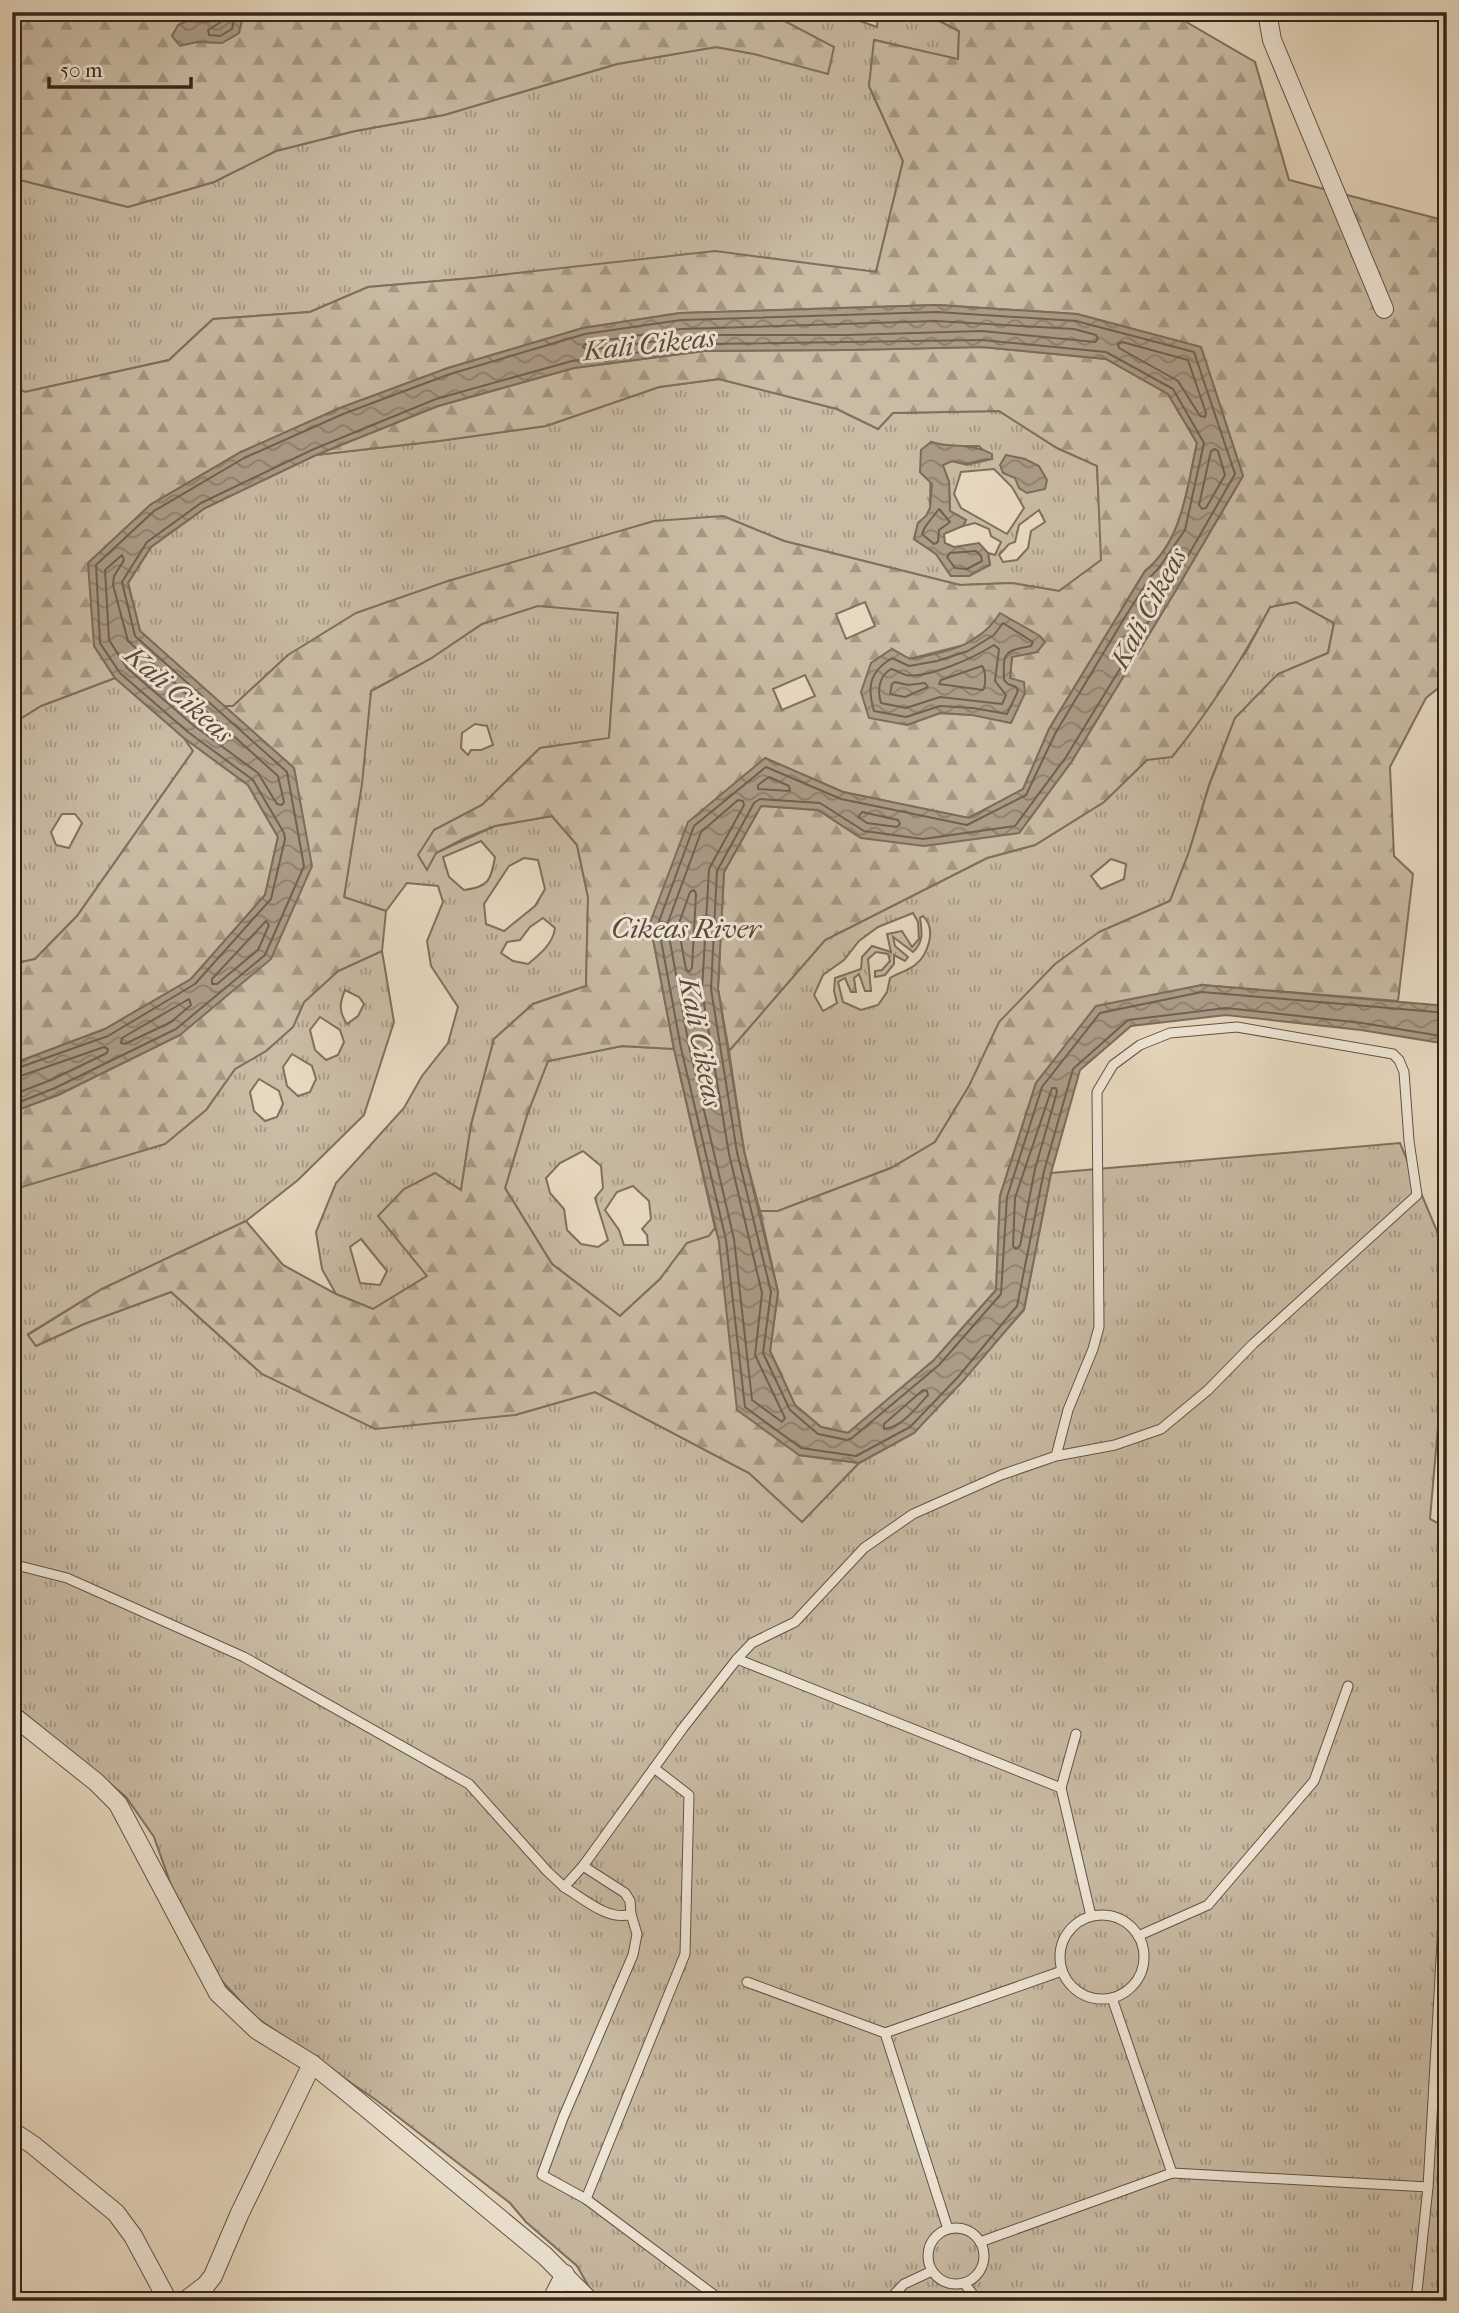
<svg xmlns="http://www.w3.org/2000/svg" width="1459" height="2313" viewBox="0 0 1459 2313" font-family="'IM FELL French Canon',serif">
<style>
.grass{fill:url(#grass-tufts);stroke:#80705f;stroke-width:2;fill-rule:evenodd}
.forest{fill:url(#forest-firs);stroke:#80705f;stroke-width:2;fill-rule:evenodd}
.water{fill:url(#water-waves);stroke:#7c6d5c;stroke-width:2}
.lines{fill:none;stroke-linecap:round;stroke-linejoin:round}
.shore{stroke:#706151;stroke-width:2}
.lane-casing{stroke:#625344;stroke-width:11}
.street-casing{stroke:#625344;stroke-width:20}
.lane{stroke:#efe6d6;stroke-width:9}
.street{stroke:#efe6d6;stroke-width:18}
.labels{text-anchor:middle;dominant-baseline:central;stroke-width:6;stroke-linejoin:round;paint-order:stroke}
.water-label{font-size:28px;font-style:italic;fill:#59493b;stroke:#efe6d6}
</style>
<defs>
<pattern id="grass-tufts" width="24" height="20" patternUnits="userSpaceOnUse" patternTransform="scale(1.75)"><rect width="24" height="20" fill="#c9bba4"/><path d="M3 7l-1-3M5 7V3M7 7l1-3M15 17l-1-3M17 17v-4M19 17l1-3" fill="none" stroke="#a49885"/></pattern>
<pattern id="forest-firs" width="22" height="20" patternUnits="userSpaceOnUse" patternTransform="scale(1.75)"><rect width="22" height="20" fill="#c9bba4"/><path d="M5 1l3.5 6h-7zM16 11l3.5 6h-7z" fill="#a49885"/></pattern>
<pattern id="water-waves" width="16" height="10" patternUnits="userSpaceOnUse" patternTransform="scale(1.75)"><rect width="16" height="10" fill="#ab9c88"/><path d="M0 5q4-4 8 0t8 0" fill="none" stroke="#8c7f6e"/></pattern>
</defs>
<rect width="100%" height="100%" fill="#e7d9c0"/>
<filter id="stains"><feTurbulence type="fractalNoise" baseFrequency=".00286" numOctaves="4"/><feColorMatrix values="0 0 0 0 .2 0 0 0 0 .09 0 0 0 0 .02 0 0 0 .5 -.17"/></filter>
<radialGradient id="worn" r=".72"><stop offset=".6" stop-color="#630" stop-opacity="0"/><stop offset="1" stop-color="#630" stop-opacity=".3"/></radialGradient>
<g class="grass">
<path d="M747,12H847L846,16L877,27L878,12H922L959,31L958,60L875,40L869,86L903,161L876,272L827,266L473,278L368,287L310,312L213,319L169,360L25,392L12,386V178L128,207L214,182L276,151L355,131L444,115L617,64L716,47L754,54L777,17Z"/>
<path d="M719,379L837,409L878,429L893,413L999,411L1057,448L1097,465L1102,560L1059,591L1012,583L960,585L784,541L723,516L546,554L448,581L288,655L233,706H223L140,631L128,583L151,547L205,508L316,455L439,441L546,426L659,387ZM931,442L941,446H979L992,459L967,465L952,461L942,465L949,482L950,511L966,520L963,526L975,523L989,529L991,536L1001,542L995,555L988,553L990,565L951,576L936,554L914,539L918,523L927,516L930,508ZM994,469L1012,487L1024,508L1007,534L961,508L954,494L961,472ZM1039,510L1045,522L1031,531L1028,548L1017,560L1003,562L999,555L1009,544L1015,542L1019,525Z"/>
<path d="M1296,602L1334,623L1328,653L1278,674L1235,718L1209,785L1189,852L1170,901L1099,932L969,1086L935,1142L891,1168L778,1211H760L744,1151L729,1051L825,940L987,858L1035,845L1104,802L1147,760L1245,654L1270,607ZM1111,859L1126,864L1124,879L1101,889L1091,876ZM913,913L918,922L919,939L912,947L902,931L887,934L891,952L872,946L862,957L861,969L835,978L834,991L837,1003L823,1011L814,995L823,975L844,960L859,941L878,927ZM923,916C937,929 928,955 915,965C907,971 898,973 890,978L887,992L878,1005L861,1010L843,1002L838,982L845,978L851,992H856L854,978L859,974L865,991H871L868,959L876,952L888,954L890,961L882,970L875,971V977L885,975L894,964V955L905,961L908,957L895,946L893,937L913,952C924,942 922,932 920,918Z"/>
<path d="M538,605L618,613L609,739L540,748L482,805L434,830L436,853L495,826L552,816L577,845L588,897L586,986L533,1004L494,1039L471,1125L461,1191L427,1276L373,1309L336,1294L322,1269L316,1232L336,1183L404,1108L422,1076L448,1043L458,1007L431,966L427,941L443,902L438,886L407,883L386,911L344,898L361,784L371,691L430,659L482,624ZM475,724L487,726L493,745L481,750H471L468,755L461,748L462,733ZM481,841L495,857C491,880 489,887 464,890L449,877L443,857ZM524,858L538,860L545,889L535,906L504,931L486,924L484,904L509,866ZM543,918L555,928C553,944 540,954 528,964L513,961L501,953L507,942L520,940L530,927ZM361,1239L387,1271L380,1285L360,1283L350,1247Z"/>
<path d="M115,678L184,738L193,751L77,916L35,959L12,964V724L41,706ZM62,814H75L82,823L69,848L56,845L51,832Z"/>
<path d="M382,951L394,1022L364,1115L298,1180L246,1221L102,1289L28,1334L36,1346L84,1324L171,1292L262,1374L515,1415L595,1392L749,1473L802,1521L859,1463L914,1433L1024,1310L1051,1173L1400,1143L1447,1255V1323L1430,1519L1447,1528V2301H597L577,2266L526,2222L510,2203L376,2100L254,2016L221,1980L171,1885L154,1837L126,1797L12,1703V1190L206,1110L235,1069L266,1051L293,1027L304,1002L338,971ZM345,990L359,997L364,1004L358,1016L347,1024C339,1012 339,1004 345,990ZM320,1017L340,1030L344,1042L338,1055L326,1060L315,1050L310,1030ZM292,1054L312,1066L316,1079L310,1092L298,1096L287,1086L283,1067ZM259,1079L279,1091L283,1104L277,1117L265,1121L254,1111L250,1092Z"/>
<path d="M622,1046L674,1049L715,1228L709,1236L687,1243L660,1279L620,1316L552,1264L505,1188L527,1115L548,1061ZM583,1151L601,1166L603,1188L595,1198L608,1240L598,1247L581,1244L567,1230L564,1209L550,1193L546,1178L560,1163ZM633,1186L649,1201L651,1219L642,1229L647,1235L648,1245H624L619,1230L605,1210L617,1192Z"/>
</g>
<g class="forest">
<path d="M12,12H747L777,17L834,47L828,74L754,54L716,47L617,64L444,115L355,131L276,151L214,182L128,207L12,178Z"/>
<path d="M922,12H1169L1255,62L1289,180L1447,221V681L1426,698L1390,767L1394,856L1413,874L1398,1001L1202,985L1096,1007L1036,1083L1000,1196L996,1290L934,1360L848,1433L821,1427L795,1405L770,1351L778,1292L760,1211H778L891,1168L935,1142L969,1086L999,1022L1055,964L1099,932L1170,901L1189,852L1209,786L1235,718L1278,674L1328,653L1334,623L1296,602L1270,607C1242,660 1210,710 1172,757L1147,760L1104,802L1035,845L987,858L825,940L729,1051L718,989L724,872L761,806L818,810L861,838L1019,833L1072,761L1176,590L1243,476L1201,347L1077,314L937,305L680,313L583,328L448,368L340,408L241,452L150,505L94,646L115,678L41,706L12,724V386L25,392L169,360L213,319L310,312L368,287L473,278L715,251L876,272L903,161L869,86L874,40L958,59L959,31Z"/>
<path d="M982,347L1106,359L1168,394L1197,443C1187,487 1183,541 1145,571L1049,729L1023,790L968,818L843,792L765,758L650,923L674,1049L622,1046L548,1061L527,1115L505,1188L552,1264L620,1316L660,1279L687,1243L709,1236L715,1228L799,1455L859,1463L802,1522L749,1473L595,1392L515,1415L375,1429L262,1374L171,1292L84,1324L36,1346L28,1335L102,1289L246,1221L283,1265L336,1294L373,1309L427,1276L378,1216L404,1189L435,1173L461,1190L471,1125L494,1039L533,1004L586,986L588,897L577,845L552,816L495,826L465,838L436,853L427,870L418,855L434,830L482,805L540,748L609,738L618,613L538,606L482,624L430,659L371,691L362,784L344,897L386,911L382,951L338,971L304,1002L293,1027L266,1051L235,1069L206,1110L165,1144L12,1190V1112L58,1095L180,1035L311,866L294,768L223,706H233L288,655L356,613L448,581L654,521L723,516L784,541L960,585L1012,583L1059,591L1101,560L1097,466L1057,448L999,411L893,413L878,429L837,409L719,379L659,387L546,426L439,441L316,455L438,406L574,368L704,351L848,350ZM865,602L875,626L846,639L836,614ZM989,629L1037,652L1012,656L1010,678L972,715L940,713L907,725L892,649L909,659L964,645ZM805,675L815,696L782,710L773,689Z"/>
<path d="M184,738L248,785L278,837L265,895L191,979L105,1029L12,1064V964L35,959L77,916L193,751Z"/>
</g>
<g class="water">
<path d="M221,12H244L239,33L222,43L197,42L180,46L172,36L178,25L187,21L209,22Z"/>
<path d="M937,305L1077,314L1201,347L1243,476L1176,590L1072,761L1019,833L924,846L861,838L818,810L761,806L724,872L718,989L744,1151L778,1292L770,1351L795,1405L821,1427L848,1433L934,1360L996,1290L1000,1196L1036,1083L1096,1006L1202,985L1447,1006V1044L1361,1030L1226,1015L1131,1026L1080,1070L1051,1173L1024,1309L963,1381L914,1433L859,1463L799,1455L737,1410L719,1242L674,1049L650,923L688,822L765,758L843,792L969,818L1023,789L1049,729L1145,571C1183,541 1187,487 1197,443L1168,394L1106,359L982,347L848,350L704,351L574,368L438,406L316,455L205,508L151,547L128,583L140,631L294,768L312,866L271,959L180,1035L58,1095L12,1112V1064L105,1029L191,979L265,895L278,837L248,785L184,738L115,678L94,646L88,563L150,505L241,452L340,408L448,368L583,328L680,313Z"/>
<path d="M931,442C953,449 971,442 992,454V459C973,459 974,467 952,461L943,465L949,482L950,511L966,520L963,526L944,534L945,543L954,547L979,543L988,553L990,565L969,576H951L936,554L914,539L918,523L926,516L930,508L932,484L920,472L921,450Z"/>
<path d="M1006,455L1025,459L1039,466L1047,480L1045,489L1027,493L1019,488L1015,478L1003,473L1000,465Z"/>
<path d="M1000,613L1040,636L1045,642L1037,652L1012,657L1010,678L1024,682L1025,693L1011,723L972,715L940,713L907,725L869,718L861,692L871,663L892,649L910,659C947,652 978,647 1000,613Z"/>
</g>
<g class="lines">
<g class="shore">
<path d="M226,12L224,20L208,30L209,35L220,36L232,29L236,12"/>
<path d="M936,321L1074,329L1096,335L1098,339L1095,342L982,331L848,335H704L587,350L583,347L587,343L681,329Z"/>
<path d="M1122,342L1188,360L1206,413L1205,417L1200,416L1178,381L1119,348L1118,344Z"/>
<path d="M1215,449L1218,451L1225,475L1206,508L1202,509L1199,505L1211,451Z"/>
<path d="M939,509L950,522L939,530L938,542L934,544L922,534L925,527Z"/>
<path d="M976,551L981,556L982,561L967,569L955,568L947,557L950,553Z"/>
<path d="M122,555L124,560L114,576L113,585L128,641L278,776L284,802L282,805L277,804L258,773L193,725L127,668L109,640L105,570Z"/>
<path d="M1003,623L1033,642L1031,646C1004,651 1003,652 1004,680L1008,684L1016,687L1018,691L1007,714L973,708L940,706L906,717L874,711C867,687 869,672 892,658L909,666L937,661L968,651L994,635Z"/>
<path d="M994,645L999,649L995,681L1006,695L1002,704L940,697L906,708L881,703C877,690 879,676 891,669C896,670 900,673 906,675C928,679 975,657 994,645Z"/>
<path d="M982,666C986,670 986,686 983,690L939,684L941,680Z"/>
<path d="M895,682L908,685L925,683L928,687L905,697L890,694L892,684Z"/>
<path d="M769,777L789,786L790,791L758,789V785Z"/>
<path d="M738,800L743,801L744,805L709,869L702,991L729,1154L762,1293L755,1355L785,1418L782,1422L752,1400L734,1239L689,1046L667,925L701,832Z"/>
<path d="M862,812L898,820L900,824L897,827L867,823L858,817Z"/>
<path d="M694,890L696,894L692,968L689,972L686,969L678,926L690,892Z"/>
<path d="M266,921L269,925L258,950L217,984H212V979Z"/>
<path d="M189,999L191,1005L171,1022L125,1044L121,1043L122,1038Z"/>
<path d="M12,1070L108,1036L195,984L271,899L285,839L284,833L253,780L188,732L120,673L100,643L96,565L154,511L244,458L343,414L450,374L585,334L681,320L937,312L1076,321L1194,352L1235,474L1170,587L1066,757L1015,826L923,839L864,831L820,803L760,799L754,803L717,871L711,989L737,1152L771,1292L763,1353L790,1410L818,1434L847,1440L852,1438L939,1365L1001,1294L1007,1197L1042,1087L1100,1013L1202,992L1447,1013"/>
<path d="M12,1079L104,1047L108,1049L107,1053L51,1080L12,1095"/>
<path d="M1052,1088H1056L1057,1092L1035,1169L1020,1246L1016,1249L1013,1246L1015,1198Z"/>
<path d="M12,1105L55,1088L176,1029L265,955L304,866L287,772L135,636L122,582L147,542L201,503L314,449L436,399L572,361L703,344L982,340L1106,352L1173,389L1204,443L1185,530L1158,569L1151,576L1125,617L1056,732L1026,795L967,825L841,799L766,767L694,826L658,924L681,1048L726,1240L745,1407L801,1448L856,1456L910,1427L958,1377L1017,1306L1044,1171L1073,1069L1128,1020L1226,1008L1362,1023L1447,1037"/>
<path d="M923,1390L927,1391L928,1395C916,1408 902,1427 884,1429V1424Z"/>
</g>
<g class="lane-casing">
<g id="lane">
<path d="M12,1564L67,1578L244,1657L469,1784L547,1871L564,1887L583,1866L683,1728L737,1659L752,1643L795,1622L864,1548L913,1514L1001,1475L1056,1456L1115,1445L1161,1429L1208,1390L1253,1344L1417,1195L1409,1141L1404,1072L1399,1060L1393,1054L1237,1027L1170,1033L1140,1045L1113,1065L1097,1092L1099,1327L1093,1349L1068,1410L1056,1456"/>
<path d="M737,1659L1061,1788"/>
<path d="M1076,1734L1061,1788L1091,1916"/>
<path d="M583,1866L625,1893L630,1901L631,1914L637,1934L633,1955L563,2118L542,2175L586,2199L722,2301"/>
<path d="M564,1887C583,1898 609,1922 631,1914"/>
<circle cx="1102" cy="1957" r="42"/>
<path d="M1138,1936L1208,1905L1314,1781L1348,1686"/>
<path d="M747,1982L885,2033L1062,1971"/>
<path d="M1112,1998L1172,2173L1428,2187"/>
<path d="M885,2033L948,2229"/>
<path d="M586,2199L685,1954L689,1795L654,1768"/>
<circle cx="956" cy="2256" r="28"/>
<path d="M980,2242L1172,2173"/>
<path d="M964,2283L978,2301"/>
<path d="M888,2301L904,2284L932,2271"/>
<path d="M1416,2301L1428,2187L1447,1855"/>
</g>
</g>
<g class="street-casing">
<g id="street">
<path d="M1267,12L1272,40L1384,309"/>
<path d="M12,1715L96,1782L118,1804L218,1993L257,2030L312,2064L347,2092L545,2256L590,2301"/>
<path d="M12,2131L33,2145L116,2213L133,2236L168,2301"/>
<path d="M185,2301L206,2285L213,2276L239,2215L312,2064"/>
<path d="M551,2301L565,2274"/>
</g>
</g>
<use href="#lane" class="lane"/>
<use href="#street" class="street"/>
</g>
<g class="labels">
<g class="water-label">
<text transform="translate(649 344) rotate(-6)">Kali Cikeas</text>
<text transform="translate(1148 608) rotate(-62)">Kali Cikeas</text>
<text transform="translate(179 694) rotate(41)">Kali Cikeas</text>
<text x="686" y="928">Cikeas River</text>
<text transform="translate(701 1042) rotate(79)">Kali Cikeas</text>
</g>
</g>
<rect width="1459" height="2313" fill="none" stroke="#e7d9c0" stroke-width="42"/>
<rect x="14" y="14" width="1431" height="2285" fill="none" stroke="#36261a" stroke-width="3.5"/>
<rect x="21" y="21" width="1417" height="2271" fill="none" stroke="#36261a" stroke-width="2"/>
<path d="M49 77v10h142v-10" fill="none" stroke="#36261a" stroke-width="3.5"/>
<text x="60" y="77" font-size="21" fill="#36261a" stroke="#efe6d6" stroke-width="5" paint-order="stroke">50 m</text>
<rect width="100%" height="100%" filter="url(#stains)"/>
<rect width="100%" height="100%" fill="url(#worn)"/>
</svg>
